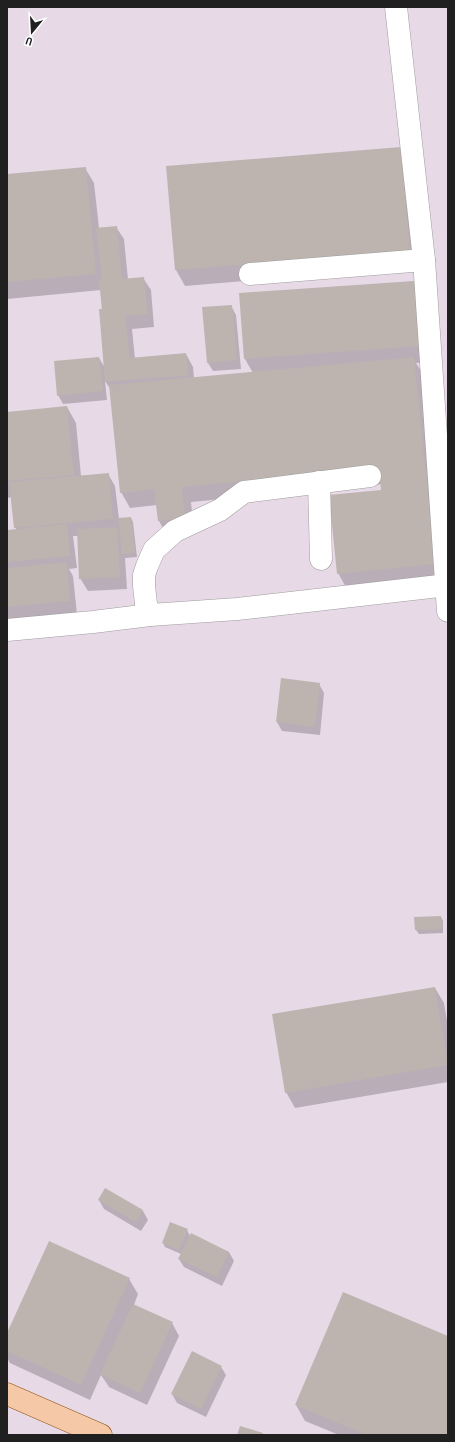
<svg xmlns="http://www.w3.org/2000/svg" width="455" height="1442" viewBox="0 0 455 1442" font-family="'Archivo Narrow',sans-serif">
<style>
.industrial{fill:#e8d9e7}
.shadow{fill:#0003}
.building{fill:#bdb4b0}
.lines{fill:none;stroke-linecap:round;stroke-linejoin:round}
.minor-casing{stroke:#9d9d9d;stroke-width:23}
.major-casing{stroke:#8f510c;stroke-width:23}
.minor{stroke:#fff;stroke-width:22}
.major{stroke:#f5c8a7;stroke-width:22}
</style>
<rect width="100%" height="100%" fill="#efebe7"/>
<rect class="industrial" x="7" y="7" width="441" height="1428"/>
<g class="shadow">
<path d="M401,148L419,266L185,286L176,270Z"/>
<path d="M85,168L94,183L99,228L116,227L124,239L128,279L143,278L151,290L154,327L132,329L135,359L186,354L193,367L194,378L253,373L245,359L414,282L423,297L428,362L416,363L423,374L443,580L347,589L338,573L382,491V484L191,502L194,534L168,537L159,521L157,505L130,508L121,492L111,390L105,381L107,400L63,404L58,395L99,358L105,368L101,290L7,299V175Z"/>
<path d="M231,306L236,315L241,369L213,371L208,363Z"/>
<path d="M67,407L76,423L81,476L108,474L115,486L119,519L131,518L133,522L137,557L125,558L127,589L88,591L80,578L78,536H73L77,568L69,569L73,576L77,614L7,620V531L16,530L12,497L7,498V413Z"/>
<path d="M319,684L324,693L320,735L282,731L277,722Z"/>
<path d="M441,917L443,921V933L419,934L416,930Z"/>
<path d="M435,988L444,1003L448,1027V1082L295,1108L286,1092Z"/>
<path d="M105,1189L143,1211L148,1220L141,1231L104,1209L99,1200Z"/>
<path d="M187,1230L190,1236L229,1252L234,1261L222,1286L184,1267L179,1259L181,1254L165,1247L163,1243Z"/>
<path d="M129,1279L138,1294L134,1305L172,1323L179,1336L147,1405L109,1387L101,1375L90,1400L10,1363L7,1358V1335Z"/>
<path d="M448,1337V1435H339L305,1421L296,1405Z"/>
<path d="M221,1367L226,1375L206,1417L177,1403L172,1394Z"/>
</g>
<g class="building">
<path d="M401,147L410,251L175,270L166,166Z"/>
<path d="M86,167L96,274L7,282V174Z"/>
<path d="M117,226L122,279L144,277L148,314L125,316L130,358L186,353L189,375L105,382L99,309H102L99,281L102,280L96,228Z"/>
<path d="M414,281L419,346L244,359L239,293Z"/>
<path d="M232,305L237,360L207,363L202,307Z"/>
<path d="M99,357L103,391L57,396L54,361Z"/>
<path d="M414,357L435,564L337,574L329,495L381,490L379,468L182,487L185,519L158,521L154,489L120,493L109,385Z"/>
<path d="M67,406L74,475L7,481V412Z"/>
<path d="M109,473L113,519L14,528L9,482Z"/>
<path d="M131,517L135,553L122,554L118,518Z"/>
<path d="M67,524L70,556L7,562V530Z"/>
<path d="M117,527L120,577L79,579L77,529Z"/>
<path d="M67,562L70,601L7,607V568Z"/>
<path d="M281,678L320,683L315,727L276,722Z"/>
<path d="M441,916L442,929L415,930L414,917Z"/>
<path d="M435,987L448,1065L285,1093L272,1014Z"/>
<path d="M105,1188L143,1210L136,1222L98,1200Z"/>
<path d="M170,1222L188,1229L179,1250L162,1243Z"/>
<path d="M191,1233L229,1252L217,1277L178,1259Z"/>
<path d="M49,1241L130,1278L81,1385L7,1351V1333Z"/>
<path d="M343,1292L448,1336V1435H367L295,1405Z"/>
<path d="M133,1304L173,1322L140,1393L100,1374Z"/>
<path d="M192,1351L222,1366L201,1409L171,1394Z"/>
<path d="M240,1426L263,1433L262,1435H237Z"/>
</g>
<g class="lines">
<g class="minor-casing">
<g id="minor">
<path d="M396,7L424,260L448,611"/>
<path d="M250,274L424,260"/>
<path d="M319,482L321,559"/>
<path d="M150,615L146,604L144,586V575L147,566L154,550L175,531L220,510L244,492L370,476"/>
<path d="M7,630L93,622L150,615L237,609L448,585"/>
</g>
</g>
<g class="major-casing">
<path id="major" d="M7,1394L101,1435"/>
</g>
<use href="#minor" class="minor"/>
<use href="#major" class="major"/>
</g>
<rect width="455" height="1442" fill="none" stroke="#202020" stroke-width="16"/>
<g transform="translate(32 32) rotate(198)" stroke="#ffffff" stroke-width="3" paint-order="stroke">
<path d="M0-3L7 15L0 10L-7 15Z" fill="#202020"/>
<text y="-6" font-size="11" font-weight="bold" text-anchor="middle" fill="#202020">U</text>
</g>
</svg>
